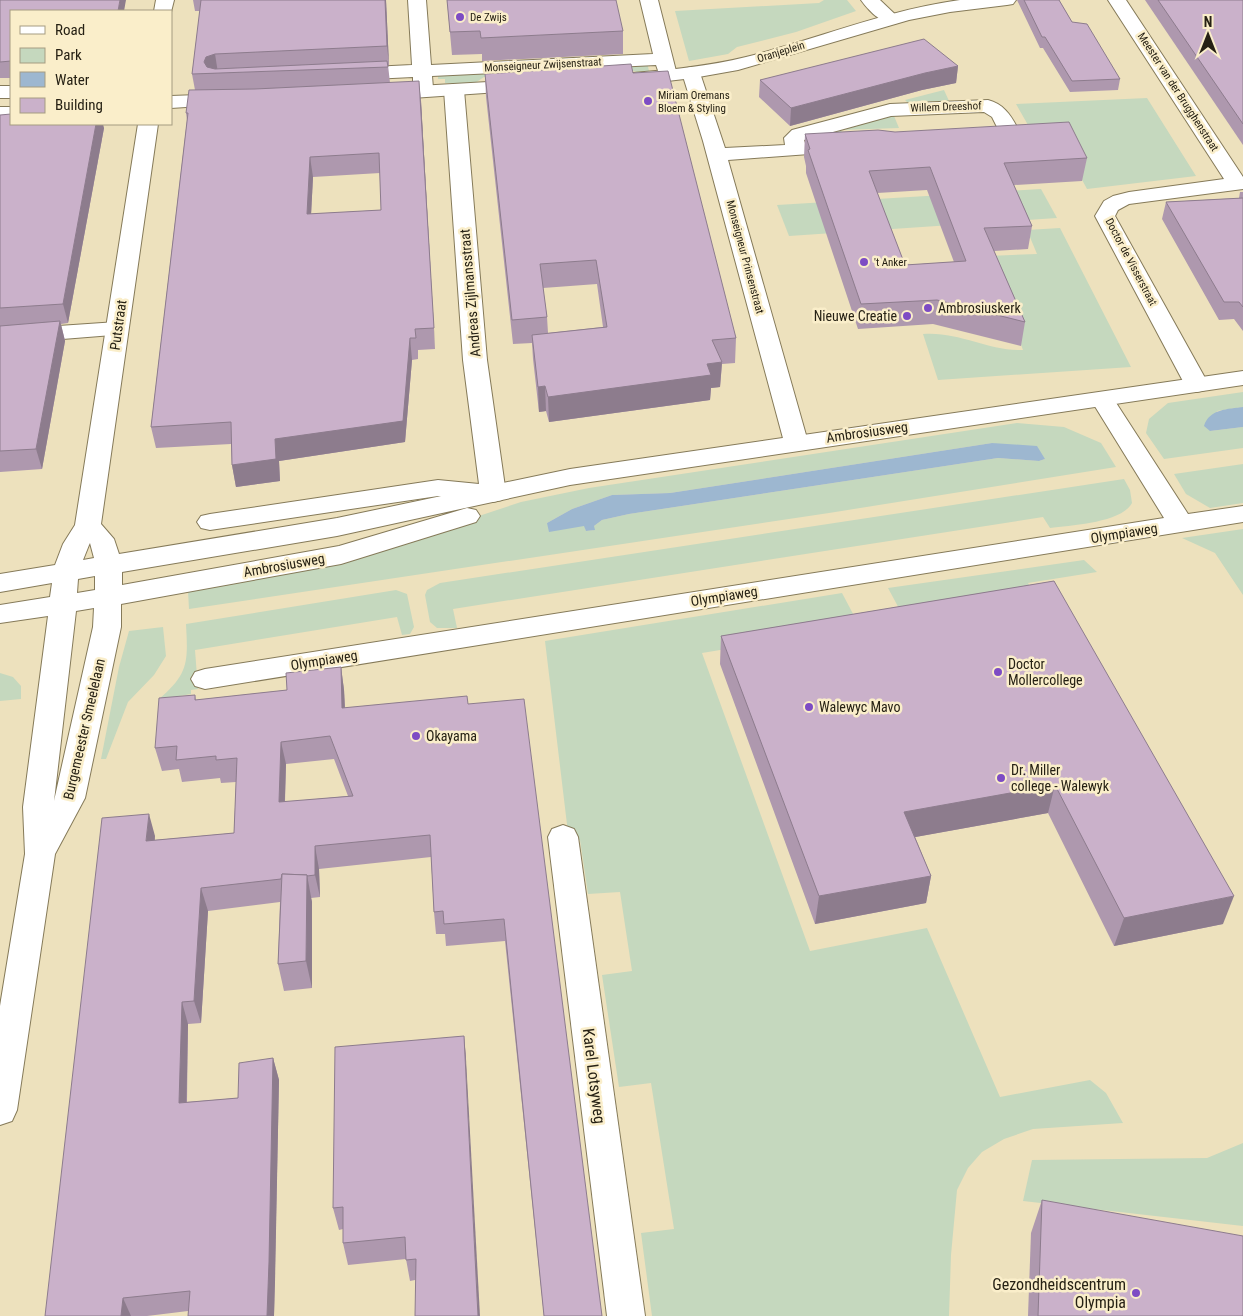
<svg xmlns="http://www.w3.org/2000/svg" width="1243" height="1316" viewBox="0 0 1243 1316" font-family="'Roboto Condensed',sans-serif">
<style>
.green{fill:#c5d8be;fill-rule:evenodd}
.water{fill:#9db7d0}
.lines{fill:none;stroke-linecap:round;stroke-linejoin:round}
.street-casing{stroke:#857a59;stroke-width:2}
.secondary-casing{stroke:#857a59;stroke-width:2}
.street{fill:#fff;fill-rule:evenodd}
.secondary{fill:#fff;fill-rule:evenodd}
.wall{fill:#ae98ae;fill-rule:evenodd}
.shaded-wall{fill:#8d7c8d}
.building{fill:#cab1ca;stroke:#8d7c8d;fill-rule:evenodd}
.poi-dot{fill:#7d4cc4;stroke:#faeeca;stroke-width:2}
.labels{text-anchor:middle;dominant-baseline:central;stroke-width:5;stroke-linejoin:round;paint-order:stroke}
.far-poi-label{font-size:11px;fill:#262114;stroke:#faeeca;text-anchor:start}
.far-street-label{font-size:11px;fill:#262114;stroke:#faeeca}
.street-label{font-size:14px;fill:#262114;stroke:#faeeca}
.poi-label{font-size:14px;fill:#262114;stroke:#faeeca;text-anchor:start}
.near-street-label{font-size:16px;fill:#262114;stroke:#faeeca}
.near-poi-label{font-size:16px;fill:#262114;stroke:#faeeca;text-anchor:end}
</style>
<rect width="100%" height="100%" fill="#ede1bd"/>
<g class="green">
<path d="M824,0H847L856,11L796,32L737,47L728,54L689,61L675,11L819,3Z"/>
<path d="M647,62L649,71L637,72L624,68L484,77L475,83H445V79H438V73Z"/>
<path d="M944,90L949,101L907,102L905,100Z"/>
<path d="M1147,98L1196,176L1087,189L1052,124L1028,125L1016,104Z"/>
<path d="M887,116H894L899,128L841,130L845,141L806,143L804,141L803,139Z"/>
<path d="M1041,189L1057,218L789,236L777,205Z"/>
<path d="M1060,228L1131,367L938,380L923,334C958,331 988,351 1023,350L988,256L1037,254L1027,230Z"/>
<path d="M1243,392V407L1217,411L1210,431L1243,427V448L1164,459L1146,433L1149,419L1168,403Z"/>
<path d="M1017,423L1064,427L1101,443L1116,467L829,513L189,609L188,591L455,524L521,502L589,488ZM992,443L1045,459L1039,461L998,458L629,514L602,520L594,526V530L586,531L585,526L547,523L572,509L612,495L670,493Z"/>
<path d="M1243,464V503L1210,508L1186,494L1174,474Z"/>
<path d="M1124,479L1130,490L1132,503C1121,523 1072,525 1050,528L1043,517L453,609L457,628H437L430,622L425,595L427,590L440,583Z"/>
<path d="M1243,529V595L1215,553L1182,538Z"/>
<path d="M1084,560L1097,572L1028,583L1041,605L909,627L888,588Z"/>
<path d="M396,590L407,594L414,627L410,634L402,635L397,617L195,650L198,689L191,690V694L158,700C189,674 188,662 186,624Z"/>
<path d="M842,593L860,627L702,653L810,951L927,928L1000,1097L1090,1080L1106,1093L1123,1123L1033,1129L1004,1139L982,1152L968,1168L957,1190L951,1255L949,1316H652L641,1233L674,1229L651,1083L619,1087L602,975L632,971L620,892L588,894L580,840L569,841L545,641Z"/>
<path d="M163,627L166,656L154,675L128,702L106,759H101L119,667L129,631Z"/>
<path d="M0,673L13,677L21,686V699L0,701Z"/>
<path d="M1243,1143V1226L1023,1201L1032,1160L1207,1158Z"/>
</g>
<g class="water">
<path d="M1243,407V427L1210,431L1204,426C1209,409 1228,409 1243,407Z"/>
<path d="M992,443L1037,446L1045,459L1039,461L998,458L629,514L602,520L594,526L595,530L586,531L584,526L549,532L547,523L572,509L612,495L670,493Z"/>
</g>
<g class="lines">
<g class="street-casing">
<g id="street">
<path d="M156,0H174L171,12L154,11Z"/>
<path d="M408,0H426L431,65L653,54L640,0H658L677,75L675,79L668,81L661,79L656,65L432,76L433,88L430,92L423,94L416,92L413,88V77L351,80L344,78L342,74L344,70L351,68L412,65Z"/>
<path d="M861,0H880L900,19L897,23C883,26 869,11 861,0Z"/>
<path d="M1108,0H1126L1243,177V189L1129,204L1118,210L1115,216L1209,385L1205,390L1197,392L1189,390L1185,385L1095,216L1104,201L1113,196L1129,192L1224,179Z"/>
<path d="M691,67L698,69L700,73L725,148L785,145L784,138L792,130L890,104L988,100C1003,104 1010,114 1017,127L1012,140L978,145L971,143L968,139L971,135L996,131L997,127L992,117L984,112L891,116L804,140L805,143L843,141L850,143L853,147L850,151L728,160L808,442L805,447L796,450L787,447L784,442L703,141L682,73L684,69Z"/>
<path d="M454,84L461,86L464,90L487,360L506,494L502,500L493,502L438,496L210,530L201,528L197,522L201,516L210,514L438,480L479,484L463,360L444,90L447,86Z"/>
<rect x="0" y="86" width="11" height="12"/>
<rect x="0" y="107" width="11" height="12"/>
<path d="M117,322L125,324L128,329L125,334L0,344V330Z"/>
<path d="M1103,393L1111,395L1188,514L1243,506V522L205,689L195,686L191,679L195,672L205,669L1164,518L1091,400L1095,395Z"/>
<path d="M563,825L574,829L578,837L645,1316H607L548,837L552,829Z"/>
</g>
</g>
<g class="secondary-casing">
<g id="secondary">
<path d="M960,0H1016L1013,4L1007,5L950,12L909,20L738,70L693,78L633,85L626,83L624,79L626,75L633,73C671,70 709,66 746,57C818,39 886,10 960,0Z"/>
<path d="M522,80L529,82L532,86L529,90L383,100L376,98L373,94L376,90L383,88Z"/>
<path d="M225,94L232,96L235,100L232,104L171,108V96Z"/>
<path d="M138,124H158L101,524L114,539L119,554L337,518L570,469L1243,371V385L570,485L337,536L122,572V585L339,546L467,508L476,510L480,516L476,522L341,564L121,604V627L85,798L55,854L17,1110L12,1121L0,1125V1006L25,854L23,807L48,616L0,623V605L50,597L52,583L0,592V574L55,565L63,544L75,525ZM90,543L94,558L83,560L89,545ZM95,576V590L77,593L78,579ZM94,608L93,627L54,801L76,611Z"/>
</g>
</g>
<use href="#street" class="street"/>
<use href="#secondary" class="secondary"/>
</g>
<g class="wall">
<path d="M0,0L11,11V78H0Z"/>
<path d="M193,0H386L389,65H388L390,83L421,101L435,349L418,350V359L412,360L405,442L279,461L280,481L236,487L232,465L231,444L156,448L151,427L187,120L186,113L195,90L192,74L200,11H195ZM380,173L381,210L311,214L313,177Z"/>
<path d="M447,0L623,31V54L482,61V54L452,55Z"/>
<path d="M1017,0H1059L1072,22L1120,79L1118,90L1070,92L1043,48H1040Z"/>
<path d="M1145,0H1243V145Z"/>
<path d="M958,66L956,83L922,90L790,126L759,97L760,80Z"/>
<path d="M633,73L736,338L735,363L722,364L720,387L711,388L710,400L549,422L546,411L539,412L533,359L532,343L513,344L486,97L485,74ZM597,284L603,327L548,333L547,317L543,288Z"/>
<path d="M0,115L104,128L68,323L61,324L65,341L42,469L0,472Z"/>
<path d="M805,134L1087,158L1082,181L1014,185L1032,226L1028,249L994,251L1025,322L1021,346L933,324L858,329L806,173V166L804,157ZM927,190L954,262L905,265L877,193Z"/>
<path d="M1240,192H1243V331L1234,319L1219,320L1162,219L1166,202L1239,198Z"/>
<path d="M1054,581L1223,924L1114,946L1048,813L915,837L931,876L926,903L815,924L720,664L721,636Z"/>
<path d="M341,667L344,690L345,708L468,704L602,1316H544L505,941L446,946L445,934H436L434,912L431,857L319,869L320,897L311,898L312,902V988L284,991L278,964L280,902L208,911L201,1023L188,1024L187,1102L238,1098L273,1058L279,1080L274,1316H188V1311L147,1316H45L155,836V840L234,833L236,782L221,783L220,778L182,782L179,769L162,771L155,748L195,695L196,700L287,690ZM334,759L348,796L285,802L286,764Z"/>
<path d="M464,1036L466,1059L415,1280L410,1281L406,1259L348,1265L343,1243V1229L339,1230L333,1208Z"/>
<path d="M1042,1200L1243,1316H1028L1031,1233Z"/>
</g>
<g class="shaded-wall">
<path d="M120,0H126L124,11H118Z"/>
<path d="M385,0H386L389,65L387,46Z"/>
<path d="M215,54L218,73L206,74L204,62L206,57Z"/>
<path d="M958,66L956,83L922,90L790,126L791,108L925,73Z"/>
<path d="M419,81L421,101L435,349L434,328Z"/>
<path d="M96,124H103L104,128L68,323L63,304Z"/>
<path d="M310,157L313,177L310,235L307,214Z"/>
<path d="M60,321L65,341L42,469L36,449Z"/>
<path d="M410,338L412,360L405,442L279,461L280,481L236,487L232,465L275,439Z"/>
<path d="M722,362L720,387L711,388L710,400L549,422L548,397L707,364Z"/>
<path d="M545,386L546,411L539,412L538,387Z"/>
<path d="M341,667L344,690L346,731L342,708Z"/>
<path d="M281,742L286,764L284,825L279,802Z"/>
<path d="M1055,785L1048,813L899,840L904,812Z"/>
<path d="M149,814L155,836L153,864L146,841Z"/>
<path d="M315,846L319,869L320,897L315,875Z"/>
<path d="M307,875L312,902V988L306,961Z"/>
<path d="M931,876L926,903L815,924L819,896Z"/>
<path d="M201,888L208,911L201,1023L194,1001Z"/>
<path d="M1234,896L1223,924L1114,946L1124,918Z"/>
<path d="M182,1002L188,1024L186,1124L179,1103Z"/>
<path d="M464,1036L466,1059L480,1316H478Z"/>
<path d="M273,1058L279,1080L275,1282L274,1316H267Z"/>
<path d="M123,1298L131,1316H121Z"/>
</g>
<g class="building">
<path d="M0,0H120L118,11H11V61L0,62Z"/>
<path d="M201,0H385L387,46L215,54L206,57L204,62L207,67L215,69L387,61L388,67L192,74Z"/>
<path d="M447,0H616L623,31L481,38L480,31L450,32Z"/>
<path d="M1024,0H1059L1072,22L1087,24L1120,79L1072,81L1045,37H1042Z"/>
<path d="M1158,0H1243V124Z"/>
<path d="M924,39L958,66L925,73L791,108L760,80Z"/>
<path d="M631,64L633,73L668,71L736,338L712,340L722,362L707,364L711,375L548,397L545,386L538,387L532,335L607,327L596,260L540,264L547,317L512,320L485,74Z"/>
<path d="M419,81L434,328L415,329L416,338H410L403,421L275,439L276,459L232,465L231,422L151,427L188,113H186L189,90L255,89ZM379,153L381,210L307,214L310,157Z"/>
<path d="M11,114V124H96L63,304L0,308V115Z"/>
<path d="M1069,122L1087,158L1004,163L1032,226L984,228L1025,322L937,300L861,304L808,150L810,149L805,134L878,130L895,132ZM930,167L966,261L905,265L869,171Z"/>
<path d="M1243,198V307L1239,302H1224L1166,202Z"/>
<path d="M60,321L36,449L0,451V326Z"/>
<path d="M1054,581L1234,896L1124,918L1055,785L904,812L931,876L819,896L721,636Z"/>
<path d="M341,667L342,708L467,696L468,704L524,699L602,1316H544L504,919L444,924L443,911L434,912L430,835L315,846V875L307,876V875L282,874L281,879L201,888L194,1001L182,1002L179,1103L238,1098L239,1063L273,1058L269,1262L267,1316H188L190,1291L123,1298L121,1316H45L102,818L149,814L146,841L234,833L237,758L216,760V756L176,760L177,746L155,748L159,698L195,695V700L287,690L286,673ZM330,736L353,796L279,802L281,742Z"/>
<path d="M282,874L307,875L306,961L278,964Z"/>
<path d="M464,1036L478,1316H415L416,1259L406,1260L405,1237L343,1243V1207L333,1208L335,1047Z"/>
<path d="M1042,1200L1243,1236V1316H1038Z"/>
</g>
<g class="poi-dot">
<circle cx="460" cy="17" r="5"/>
<circle cx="648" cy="101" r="5"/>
<circle cx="864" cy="262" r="5"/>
<circle cx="928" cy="308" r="5"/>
<circle cx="907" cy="316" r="5"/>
<circle cx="998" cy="672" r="5"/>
<circle cx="809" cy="707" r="5"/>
<circle cx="416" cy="736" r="5"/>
<circle cx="1001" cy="778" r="5"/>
<circle cx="1136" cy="1293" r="5"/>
</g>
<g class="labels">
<g class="far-poi-label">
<text x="470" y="17">De Zwijs</text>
<text x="658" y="95">Miriam Oremans<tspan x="658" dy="13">Bloem &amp; Styling</tspan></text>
<text x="874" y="262">'t Anker</text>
</g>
<g class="far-street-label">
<text transform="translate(781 52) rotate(-17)">Oranjeplein</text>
<text transform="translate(543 65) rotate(-3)">Monseigneur Zwijsenstraat</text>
<text transform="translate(1178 92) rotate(57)">Meester van der Brugghenstraat</text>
<text transform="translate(946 107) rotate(-2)">Willem Dreeshof</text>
<text transform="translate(745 257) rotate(75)">Monseigneur Prinsenstraat</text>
<text transform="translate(1131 262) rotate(62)">Doctor de Visserstraat</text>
</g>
<g class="street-label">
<text transform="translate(470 293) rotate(-95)">Andreas Zijlmansstraat</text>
<text transform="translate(118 325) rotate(-82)">Putstraat</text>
<text transform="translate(867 432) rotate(-8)">Ambrosiusweg</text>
<text transform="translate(1124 533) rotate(-9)">Olympiaweg</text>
<text transform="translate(284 565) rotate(-10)">Ambrosiusweg</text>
<text transform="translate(724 596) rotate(-9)">Olympiaweg</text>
<text transform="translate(324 660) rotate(-9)">Olympiaweg</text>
<text transform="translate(84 729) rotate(-77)">Burgemeester Smeelelaan</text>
</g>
<g class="poi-label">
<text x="938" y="308">Ambrosiuskerk</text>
<text x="897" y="316" text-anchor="end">Nieuwe Creatie</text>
<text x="1008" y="664">Doctor<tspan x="1008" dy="16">Mollercollege</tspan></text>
<text x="819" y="707">Walewyc Mavo</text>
<text x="426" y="736">Okayama</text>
<text x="1011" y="770">Dr. Miller<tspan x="1011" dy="16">college - Walewyk</tspan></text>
</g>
<g class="near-street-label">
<text transform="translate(594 1076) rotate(83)">Karel Lotsyweg</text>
</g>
<g class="near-poi-label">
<text x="1126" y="1284">Gezondheidscentrum<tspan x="1126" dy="18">Olympia</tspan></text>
</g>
</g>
<rect x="10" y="10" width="162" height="115" fill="#faeeca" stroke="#a59c81"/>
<rect x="20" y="26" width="25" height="8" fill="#ffffff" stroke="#a59c81"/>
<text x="55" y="35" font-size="15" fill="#262114">Road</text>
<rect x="20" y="48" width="25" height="15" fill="#c5d8be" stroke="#a59c81"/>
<text x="55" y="60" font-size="15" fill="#262114">Park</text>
<rect x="20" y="72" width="25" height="15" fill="#9db7d0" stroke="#a59c81"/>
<text x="55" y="85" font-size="15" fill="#262114">Water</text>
<rect x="20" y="98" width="25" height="15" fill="#cab1ca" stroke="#a59c81"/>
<text x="55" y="110" font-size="15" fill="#262114">Building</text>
<g transform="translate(1208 35)" stroke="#faeeca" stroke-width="4" paint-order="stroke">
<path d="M0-4L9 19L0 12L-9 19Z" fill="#262114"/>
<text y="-8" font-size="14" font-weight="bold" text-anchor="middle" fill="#262114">N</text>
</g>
</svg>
